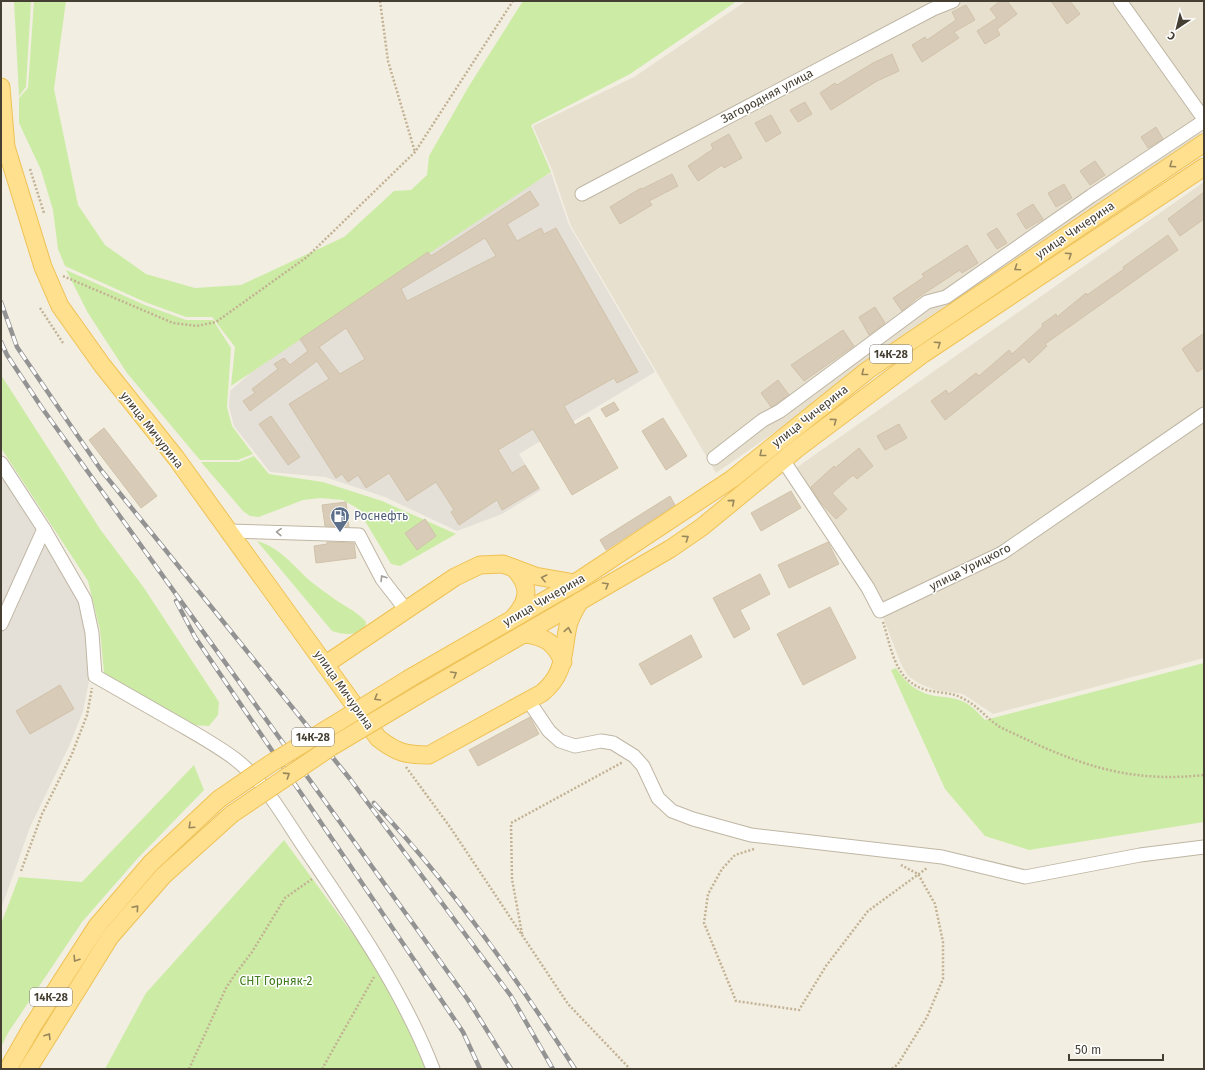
<svg xmlns="http://www.w3.org/2000/svg" width="1205" height="1070" viewBox="0 0 1205 1070" font-family="'Fira Sans',sans-serif">
<style>
.residential{fill:#e7e0cf}
.industrial{fill:#e4dfd7}
.green{fill:#cceca6}
.building{fill:#d8ccb9;stroke:#d1c2a9;fill-rule:evenodd}
.lines{fill:none;stroke-linecap:round;stroke-linejoin:round}
.minor-casing{stroke:#bfb6a4;stroke-width:15}
.major-casing{stroke:#efc254;stroke-width:19}
.path{stroke:#c2b293;stroke-width:2.5;stroke-dasharray:2 2;stroke-linecap:butt}
.minor{stroke:#fff;stroke-width:13}
.major{stroke:#ffe08f;stroke-width:17}
.rail-casing{stroke:#939393;stroke-width:4.5}
.rail{stroke:#fff;stroke-width:3;stroke-dasharray:9;stroke-linecap:butt}
.major-bridge-casing{stroke:#efc254;stroke-width:19;stroke-linecap:butt}
.major-bridge{stroke:#ffe08f;stroke-width:17}
.oneway{stroke:#99875c}
.oneway2{stroke:#a29e98}
.labels{text-anchor:middle;dominant-baseline:central;stroke-width:3;stroke-linejoin:round;paint-order:stroke}
.shield{fill:#fff;stroke:#7d7870;stroke-width:1}
.shield-label{font-size:11px;font-weight:bold;fill:#453e32}
.street-label{font-size:12px;fill:#453e32;stroke:#fff}
.service-label{font-size:12px;fill:#4e5e75;stroke:#fff;text-anchor:start}
.park-label{font-size:12px;fill:#427b20;stroke:#fff}
</style>
<rect width="100%" height="100%" fill="#f3eee2"/>
<g class="residential">
<path d="M746,1H1204V134L716,473L571,226L552,170L533,126L634,77Z"/>
<path d="M1204,182V658L993,714L963,694L935,690L920,684L908,676L901,664L871,586L793,470Z"/>
</g>
<g class="industrial">
<path d="M551,173L569,225L655,372L519,454L541,490L502,514L457,531L385,497L325,477L270,472L234,426L229,407L230,391L278,349L294,318Z"/>
<path d="M1,477L37,526L75,590L87,637L90,676L83,711L70,744L30,827L1,909Z"/>
</g>
<g class="green">
<path d="M14,1H31L26,87L19,96Z"/>
<path d="M34,1H66L54,89L78,205L105,245L146,274L195,288L241,285L344,237L394,191L411,190L427,175L429,156L469,86L523,1H737L630,74L531,125L551,172L231,386L235,347L212,317H186L145,302L65,266L58,249L53,210L41,170L19,123V98L28,88Z"/>
<path d="M66,270L145,305L186,320H213L231,348L227,407L232,426L253,454L238,460H200L127,373L88,313Z"/>
<path d="M1,375L100,529L144,588L219,702L218,715L209,726L192,725L168,713L104,673L100,630L88,581L1,448Z"/>
<path d="M254,456L269,474L323,482L382,501L456,534L400,566L391,564L357,508L343,500L320,498L303,500L259,517L250,516L243,511L201,462H239Z"/>
<path d="M257,541C279,547 293,565 309,580C315,585 322,590 329,595C341,605 356,610 366,622L365,630C353,635 344,635 332,631Z"/>
<path d="M1204,663V822L1029,850L985,836L945,789L891,670L896,668C905,682 917,693 935,696C944,697 952,697 962,701C972,705 978,713 985,720Z"/>
<path d="M194,765L204,790L137,859L82,922L8,1033L1,1047V924L19,877L82,882Z"/>
<path d="M284,840L372,960L433,1069H105L146,993Z"/>
</g>
<g class="building">
<path d="M1000,1H1007L1017,14L997,29L1000,35L985,44L977,31L997,18L990,9Z"/>
<path d="M1051,1H1070L1080,14L1067,24Z"/>
<path d="M966,5L975,20L954,32L959,38L922,62L912,45L925,37L927,40L956,20L952,12Z"/>
<path d="M892,54L899,71L877,81L831,110L820,93L835,83L837,85L873,63Z"/>
<path d="M805,102L812,114L798,122L790,110Z"/>
<path d="M771,115L781,133L766,142L755,123Z"/>
<path d="M1156,127L1163,139L1148,148L1141,137Z"/>
<path d="M729,134L742,158L724,168L722,165L698,181L688,166L713,149L711,144Z"/>
<path d="M1095,161L1105,175L1090,185L1080,171Z"/>
<path d="M672,174L678,186L649,201L652,205L620,224L610,207L641,188L642,189Z"/>
<path d="M1064,184L1072,198L1056,207L1048,193Z"/>
<path d="M530,191L539,205L507,224L517,241L541,228L544,234L556,228L638,372L617,383L614,378L564,406L575,425L589,417L618,468L572,495L533,429L498,450L512,473L525,465L539,488L502,510L497,500L459,525L451,512L454,510L436,482L407,501L389,473L366,488L358,475L348,482L342,474L336,478L289,404L329,379L317,361L250,411L243,401L255,393L252,389L278,369L274,364L284,358L290,365L308,351L300,339L428,252L431,256ZM485,238L496,256L407,301L401,289ZM346,328L365,359L340,374L319,347Z"/>
<path d="M1204,192V219L1180,236L1168,219Z"/>
<path d="M1033,204L1043,219L1026,229L1017,214Z"/>
<path d="M997,228L1007,243L997,249L987,234Z"/>
<path d="M1168,235L1178,250L1045,344L1047,346L1029,363L1024,357L945,420L931,401L946,390L949,394L976,373L979,376L1009,350L1012,354L1043,326L1042,324L1056,314L1057,317L1086,293L1087,295L1124,269L1123,267Z"/>
<path d="M967,245L978,263L962,273L960,270L917,298L902,311L893,298L924,277L922,274Z"/>
<path d="M875,307L885,323L869,335L859,317Z"/>
<path d="M843,330L854,346L804,381L791,365Z"/>
<path d="M1204,333V368L1197,372L1182,349Z"/>
<path d="M778,380L789,395L771,407L761,393Z"/>
<path d="M614,402L619,410L606,417L601,409Z"/>
<path d="M271,416L300,457L288,465L259,424Z"/>
<path d="M663,418L687,456L666,470L642,431Z"/>
<path d="M899,424L907,438L885,450L877,436Z"/>
<path d="M104,428L157,496L141,508L89,440Z"/>
<path d="M859,448L873,466L857,479L853,475L832,493L847,509L836,519L820,502L811,487L834,466L835,468Z"/>
<path d="M791,491L801,508L761,531L751,513Z"/>
<path d="M670,496L675,505L606,550L600,540Z"/>
<path d="M346,502L349,527L325,526L322,505Z"/>
<path d="M425,519L436,536L417,550L405,533Z"/>
<path d="M327,542L354,543L356,558L316,563L314,546L327,544Z"/>
<path d="M828,542L839,564L789,588L778,565Z"/>
<path d="M760,574L770,594L740,610L750,629L734,638L713,598Z"/>
<path d="M830,607L856,658L803,685L777,634Z"/>
<path d="M691,635L702,657L651,685L639,664Z"/>
<path d="M60,685L74,709L30,734L16,711Z"/>
<path d="M530,717L539,734L478,766L469,750Z"/>
</g>
<g class="lines">
<g class="minor-casing">
<g id="minor">
<path d="M1120,1L1204,119"/>
<path d="M582,194L933,9L953,1"/>
<path d="M714,458L763,420L780,411L927,302L946,297L1091,196L1204,121"/>
<path d="M783,460L868,588L880,611L1002,553L1204,414"/>
<path d="M1,463L44,529L85,600L92,633L95,676C123,692 151,708 179,724C198,735 218,746 235,759C265,782 283,816 304,847C352,918 402,989 433,1069"/>
<path d="M228,531L359,535L382,579L406,610"/>
<path d="M1,624L44,529"/>
<path d="M528,700L549,731L560,741L575,746L601,741L613,743L634,756L643,766L658,798L672,811L693,819L751,835L942,857L1025,877L1140,855L1204,847"/>
</g>
</g>
<g class="major-casing">
<g id="major">
<path d="M1,87L6,147L43,267L60,306L102,365L176,458L378,738C397,753 406,755 429,755L542,693C566,673 562,654 568,626C570,617 575,609 580,601"/>
<path d="M514,617C530,599 530,586 514,568"/>
<path d="M524,634C545,636 555,643 563,662"/>
<path d="M326,664L455,577L480,565L503,564L535,576L575,583"/>
<path d="M410,678L575,583L732,479L868,370L1204,143"/>
<path d="M420,694L670,549L702,527L798,448L923,354L1204,167"/>
<path d="M8,1069L32,1027L97,926L151,863L219,799"/>
<path d="M28,1069L110,937L163,876L232,814"/>
</g>
</g>
<g class="path">
<path d="M380,1L388,61L415,152"/>
<path d="M30,169L44,213"/>
<path d="M63,276L173,323L197,326L216,322L307,257L415,152L513,1"/>
<path d="M40,308L63,343"/>
<path d="M883,622C889,640 893,667 908,680C927,697 945,688 964,699C978,706 987,719 1000,727C1012,733 1024,738 1036,744C1094,770 1140,782 1204,775"/>
<path d="M406,767L450,827L568,1004L630,1069"/>
<path d="M754,849L735,855L722,869L708,894L704,923L736,1001L799,1010L826,966L868,911L927,868"/>
<path d="M21,871L42,814L72,754L87,715L92,688"/>
<path d="M522,934L512,879L511,823L623,762"/>
<path d="M189,1069L226,988L236,973L252,952L285,898L312,879"/>
<path d="M322,1069L374,977"/>
<path d="M892,1069L898,1064L927,1017L943,979V942L935,904L918,874L901,865"/>
</g>
<use href="#minor" class="minor"/>
<use href="#major" class="major"/>
<g class="rail-casing">
<g id="rail">
<path d="M1,302L17,347L101,470L350,779L511,996L553,1069"/>
<path d="M1,342L7,355L42,408L468,1000L511,1069"/>
<path d="M176,601L195,637L463,1032L480,1069"/>
<path d="M374,803C449,882 516,977 575,1069"/>
</g>
</g>
<use href="#rail" class="rail"/>
<g class="major-bridge-casing">
<g id="major-bridge">
<path d="M219,799L270,764L410,678"/>
<path d="M232,814L331,747L420,694"/>
</g>
</g>
<use href="#major-bridge" class="major-bridge"/>
</g>
<defs><path id="oneway-chevron" d="M-2-3.5L2.5 0L-2 3.5" fill="none" stroke-width="1.6" stroke-linecap="round" stroke-linejoin="round"/></defs>
<g class="oneway">
<use href="#oneway-chevron" transform="translate(1172 165) rotate(146)"/>
<use href="#oneway-chevron" transform="translate(1069 255) rotate(-34)"/>
<use href="#oneway-chevron" transform="translate(1017 268) rotate(146)"/>
<use href="#oneway-chevron" transform="translate(938 344) rotate(-34)"/>
<use href="#oneway-chevron" transform="translate(864 373) rotate(142)"/>
<use href="#oneway-chevron" transform="translate(834 421) rotate(-37)"/>
<use href="#oneway-chevron" transform="translate(762 454) rotate(141)"/>
<use href="#oneway-chevron" transform="translate(732 502) rotate(-40)"/>
<use href="#oneway-chevron" transform="translate(686 538) rotate(-34)"/>
<use href="#oneway-chevron" transform="translate(544 578) rotate(-166)"/>
<use href="#oneway-chevron" transform="translate(606 585) rotate(-30)"/>
<use href="#oneway-chevron" transform="translate(568 630) rotate(-80)"/>
<use href="#oneway-chevron" transform="translate(454 674) rotate(-30)"/>
<use href="#oneway-chevron" transform="translate(377 698) rotate(149)"/>
<use href="#oneway-chevron" transform="translate(287 775) rotate(-33)"/>
<use href="#oneway-chevron" transform="translate(191 826) rotate(137)"/>
<use href="#oneway-chevron" transform="translate(136 908) rotate(-49)"/>
<use href="#oneway-chevron" transform="translate(76 959) rotate(123)"/>
<use href="#oneway-chevron" transform="translate(48 1036) rotate(-58)"/>
</g>
<g class="oneway2">
<use href="#oneway-chevron" transform="translate(279 532) rotate(-178)"/>
<use href="#oneway-chevron" transform="translate(383 578) rotate(-122)"/>
</g>
<defs>
<g id="fuel-pin" transform="scale(1)"><path d="M0 17L-7.5 6A9.5 9.5 0 1 1 7.5 6Z" fill="#5c6f8a" stroke="#fff"/><path d="M-5.5-6h7V0h2V4h1.3V-2.5L3-4.5l.8-.8L6-3V5H2.5V1h-1V6h-7ZM-4.2-4.7v3.2H.2V-4.7Z" fill="#fff"/></g>
</defs>
<g fill-rule="evenodd">
<use href="#fuel-pin" x="340" y="516"/>
</g>
<g class="labels">
<g class="shield">
<rect x="870" y="345" width="42" height="18" rx="3"/>
<rect x="292" y="728" width="42" height="18" rx="3"/>
<rect x="30" y="988" width="42" height="18" rx="3"/>
</g>
<g class="shield-label">
<text x="891" y="354">14К-28</text>
<text x="313" y="737">14К-28</text>
<text x="51" y="997">14К-28</text>
</g>
<g class="street-label">
<text transform="translate(767 96) rotate(-28)">Загородняя улица</text>
<text transform="translate(1075 230) rotate(-34)">улица Чичерина</text>
<text transform="translate(810 416) rotate(-38)">улица Чичерина</text>
<text transform="translate(152 430) rotate(52)">улица Мичурина</text>
<text transform="translate(970 567) rotate(-27)">улица Урицкого</text>
<text transform="translate(544 600) rotate(-30)">улица Чичерина</text>
<text transform="translate(344 690) rotate(55)">улица Мичурина</text>
</g>
<g class="service-label">
<text x="354" y="516">Роснефть</text>
</g>
<g class="park-label">
<text x="276" y="981">СНТ Горняк-2</text>
</g>
</g>
<rect width="1205" height="1070" fill="none" stroke="#453e32" stroke-width="4"/>
<g transform="translate(1177 28) rotate(215)" stroke="#ffffff" stroke-width="3" paint-order="stroke">
<path d="M0-3L7 15L0 10L-7 15Z" fill="#453e32"/>
<text y="-6" font-size="11" font-weight="bold" text-anchor="middle" fill="#453e32">С</text>
</g>
<path d="M1069 1054v6h94v-6" fill="none" stroke="#453e32" stroke-width="2"/>
<text x="1075" y="1054" font-size="12" fill="#453e32" stroke="#ffffff" stroke-width="3" paint-order="stroke">50 m</text>
</svg>
